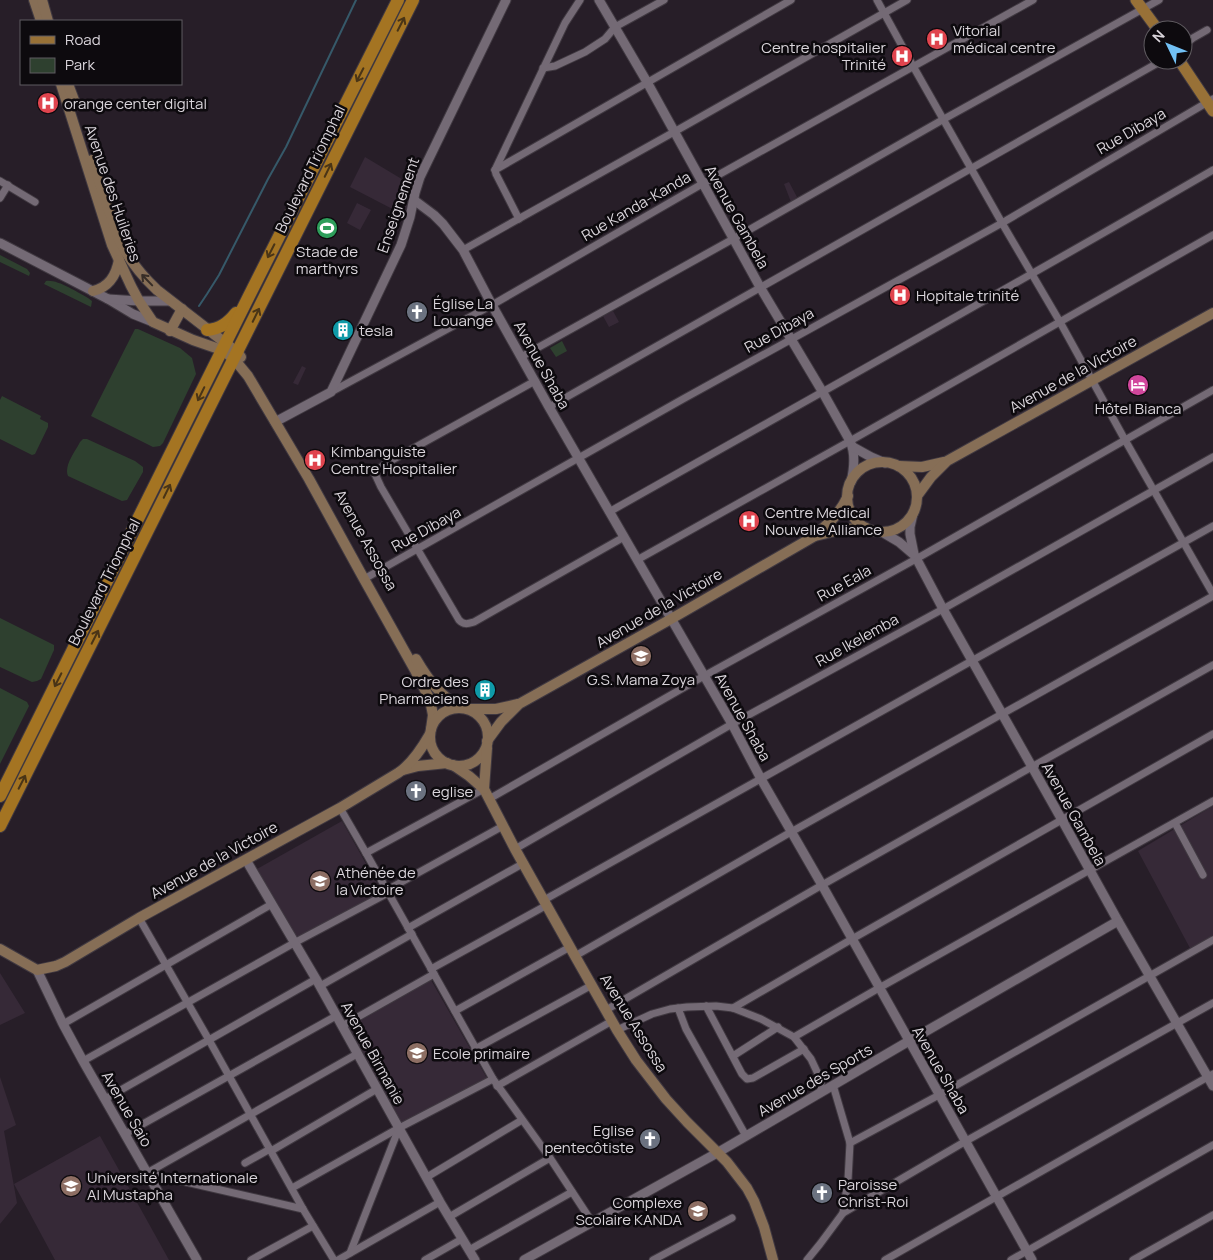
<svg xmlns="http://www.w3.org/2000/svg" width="1213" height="1260" viewBox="0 0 1213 1260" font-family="Manrope,sans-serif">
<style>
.built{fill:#362937}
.green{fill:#2e402f}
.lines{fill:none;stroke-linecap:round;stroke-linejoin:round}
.stream{stroke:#365969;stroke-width:2}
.minor-casing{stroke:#403941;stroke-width:9}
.tertiary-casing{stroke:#403941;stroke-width:11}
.secondary-casing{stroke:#403941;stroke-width:12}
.primary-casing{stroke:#403941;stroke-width:13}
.trunk-casing{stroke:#403941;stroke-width:14}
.minor{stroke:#746a75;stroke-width:7}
.tertiary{stroke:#746a75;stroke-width:9}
.secondary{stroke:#866e56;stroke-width:10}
.primary{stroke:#987137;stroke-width:11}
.trunk{stroke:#a47422;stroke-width:12}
.oneway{stroke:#493416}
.oneway2{stroke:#372d27}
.labels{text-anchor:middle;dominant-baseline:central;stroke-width:5;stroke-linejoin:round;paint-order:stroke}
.poi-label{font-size:15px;fill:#dad5db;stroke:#0d0a0e;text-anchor:start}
.street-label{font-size:15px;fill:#dad5db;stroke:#0d0a0e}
</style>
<rect width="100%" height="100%" fill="#271e28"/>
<g class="built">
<path d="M365,157L410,184L408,189L406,216L350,187Z"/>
<path d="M789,182L797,197L791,202L784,184Z"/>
<path d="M357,203L371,210L360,230L347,223Z"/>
<path d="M613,311L619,322L609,327L603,316Z"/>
<path d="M302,366L306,368L298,385L293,383Z"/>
<path d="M1213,806V937L1191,950L1138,851Z"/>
<path d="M342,821L383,894L297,940L257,869Z"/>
<path d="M0,973L25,1013L0,1025Z"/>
<path d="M431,980L488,1080L400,1123L346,1027Z"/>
<path d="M0,1077L16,1125L4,1131L17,1203L0,1224Z"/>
<path d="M100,1136L129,1188L169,1260H55L14,1184Z"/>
</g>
<g class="green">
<path d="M0,255L27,269L30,273L29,276L0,262Z"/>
<path d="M46,281C57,279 77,292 88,298L92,301L91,307L44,284Z"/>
<path d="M135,329H138L180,348L192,358L196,374L163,443L160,446L153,447L91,416Z"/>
<path d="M562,341L567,351L556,357L550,348Z"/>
<path d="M2,396L41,416L40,419L48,423V427L35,454L32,455L0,439V400Z"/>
<path d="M83,439H87L135,461L143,467V472L127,500L122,501L68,476C64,465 75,452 80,442Z"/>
<path d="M0,618L54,645V650L41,679L37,681L32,682L0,667Z"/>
<path d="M0,688L27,702L29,706L0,764Z"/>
</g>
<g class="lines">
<path class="stream" d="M199,306L207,294L219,275L268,179L286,147L356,0"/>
<g class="minor-casing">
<g id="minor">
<path d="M877,0L913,66L1002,223L1060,322L1125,440L1213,594"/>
<path d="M1183,46L1193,38L1207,30"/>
<path d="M543,68L555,66L585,52L605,39L615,27L664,0"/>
<path d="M495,170L791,0"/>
<path d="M495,170L565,23L580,0"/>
<path d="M495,170L496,174L519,219"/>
<path d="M0,181L35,202"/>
<path d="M0,198L8,185"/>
<path d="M463,250L674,132L907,0"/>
<path d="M521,357L733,239L944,119L1159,0"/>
<path d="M535,381L385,464L378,470L375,474L381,487L459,620C464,625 467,624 474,622L624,537"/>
<path d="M331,392L492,305L702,184L1033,0"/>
<path d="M549,407L1163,60"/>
<path d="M609,512C811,398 1013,286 1213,170"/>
<path d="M637,560L850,441L1213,235"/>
<path d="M364,579L683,399L1002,223L1213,99"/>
<path d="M489,799L704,676L916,559L1213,390"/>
<path d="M340,808L366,853L493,1079L550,1158L592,1222"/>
<path d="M1175,823L1203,875"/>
<path d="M515,849L732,724L943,609L1213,457"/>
<path d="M366,853L484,789"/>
<path d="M387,890L503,826"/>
<path d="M544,900L1213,526"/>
<path d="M139,918L209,1040L303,1209L334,1260"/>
<path d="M408,928L524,863"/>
<path d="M575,956L791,832L1213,596"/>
<path d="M431,969L547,905"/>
<path d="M320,986L412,934"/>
<path d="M706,1006L742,1074L747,1079L753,1078L804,1049"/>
<path d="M678,1008L686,1029L746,1136"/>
<path d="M733,1008L852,939L1213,734"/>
<path d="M606,1010L822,885L1213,665"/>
<path d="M455,1011L570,947"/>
<path d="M63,1024L272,904"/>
<path d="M342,1026L434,974"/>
<path d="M617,1030L652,1014L670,1009L687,1007L716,1006L733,1008L761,1019L794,1037L811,1059L818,1074L821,1083V1092"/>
<path d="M794,1037L879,988L1213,801"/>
<path d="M475,1049L592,985"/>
<path d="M733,1056L778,1027"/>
<path d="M83,1061L294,943L388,893"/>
<path d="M497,1086L612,1021"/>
<path d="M105,1099L316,979"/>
<path d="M125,1134L336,1016"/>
<path d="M850,1143L939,1095L1213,940"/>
<path d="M271,1151L377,1089"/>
<path d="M245,1163L270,1149"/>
<path d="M147,1173L357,1054"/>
<path d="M147,1173L303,1209"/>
<path d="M427,1177L522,1120"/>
<path d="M292,1188L399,1128L493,1079"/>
<path d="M843,1213L966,1141L1213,1003"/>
<path d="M449,1217L550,1158"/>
<path d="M469,1250L572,1192"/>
<path d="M350,1253L399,1128"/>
<path d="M251,1260L313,1226"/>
<path d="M338,1260L440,1202"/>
<path d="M425,1260L462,1239"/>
<path d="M653,1260L732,1218"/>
<path d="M807,1260L820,1244L843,1213L848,1180L850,1143L833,1085"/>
<path d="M885,1260L1213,1074"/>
<path d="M1011,1260L1213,1145"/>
<path d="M1133,1260L1213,1215"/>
</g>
</g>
<g class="tertiary-casing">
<g id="tertiary">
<path d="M599,0L647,82L760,287L822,391L850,441C856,454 854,469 851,482"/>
<path d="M414,200L434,215L443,224L463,250L492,305L549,407L732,724L761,779L822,885L1032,1260"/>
<path d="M0,243L108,299L133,314L153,322"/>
<path d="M108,299L139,301H170"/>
<path d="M275,422L331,392L401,245L410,217L415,193L420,177L506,0"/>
<path d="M853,447L871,457L885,463"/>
<path d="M913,514L910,527V534L914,554L943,609L1062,820L1118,921L1213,1086"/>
<path d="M882,532L899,542L913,554"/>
<path d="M246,860L316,979L440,1202L475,1260"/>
<path d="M37,970L63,1024L83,1061L197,1260"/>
<path d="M524,1260L717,1153L909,1041L1118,921"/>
</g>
</g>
<g class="secondary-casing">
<g id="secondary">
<path d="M34,0L41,21"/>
<path d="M42,0L48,21"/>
<path d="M61,84L112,245L131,286L139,301L153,322L193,340L222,350L234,359L248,376L309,479L364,579L415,670L430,700L433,715L431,729"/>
<path d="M68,84L74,100"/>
<path d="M92,160L118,237C127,258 140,274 157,290L237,352L241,357"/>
<path d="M93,291C109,287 116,276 119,260"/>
<path d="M170,331L182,309"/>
<circle cx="882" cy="497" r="35"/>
<path d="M899,466L922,467L944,462"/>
<path d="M917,496L931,477L947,461L1213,313"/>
<path d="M815,536L844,529L866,528"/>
<path d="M416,659C429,681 440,696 462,708"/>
<circle cx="459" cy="737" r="29"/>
<path d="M468,709H496L518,704"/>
<path d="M487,741L501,722L519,704L671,619L813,537C828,524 839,515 848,496"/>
<path d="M453,765L469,776L484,789L515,849L575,956L617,1030L636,1060L666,1099L687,1122L727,1162L747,1188L754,1201L764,1227L773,1260"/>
<path d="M403,770L418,766L447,763"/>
<path d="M484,789L487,748"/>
<path d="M0,949L37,970L56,966L65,962L139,918L340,808L398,773C412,764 422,748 430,734"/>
</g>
</g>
<g class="primary-casing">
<g id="primary">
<path d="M1136,0L1158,30"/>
<path d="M1179,60L1213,111"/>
</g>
</g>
<g class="trunk-casing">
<g id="trunk">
<path d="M207,330C220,329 228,323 236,313"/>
<path d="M0,796L247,300L398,0"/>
<path d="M0,826L413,0"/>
</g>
</g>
<use href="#minor" class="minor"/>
<use href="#tertiary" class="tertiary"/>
<use href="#secondary" class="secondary"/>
<use href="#primary" class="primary"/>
<use href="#trunk" class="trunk"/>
</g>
<defs><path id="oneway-shaft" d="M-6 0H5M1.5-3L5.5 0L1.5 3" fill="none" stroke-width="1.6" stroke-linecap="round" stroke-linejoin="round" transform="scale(1.25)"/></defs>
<g class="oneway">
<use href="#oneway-shaft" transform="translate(401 24) rotate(-63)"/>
<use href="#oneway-shaft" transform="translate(360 75) rotate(117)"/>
<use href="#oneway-shaft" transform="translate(328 170) rotate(-64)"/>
<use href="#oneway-shaft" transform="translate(271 251) rotate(117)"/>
<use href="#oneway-shaft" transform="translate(256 315) rotate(-64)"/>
<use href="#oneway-shaft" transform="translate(201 394) rotate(116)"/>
<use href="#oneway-shaft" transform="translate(167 491) rotate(-64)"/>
<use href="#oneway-shaft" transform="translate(95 637) rotate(-63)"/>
<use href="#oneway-shaft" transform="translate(58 680) rotate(117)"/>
<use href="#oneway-shaft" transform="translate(22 782) rotate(-63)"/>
</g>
<use class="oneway2" href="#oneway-shaft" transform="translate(147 280) rotate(-134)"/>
<defs>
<g id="hospital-disc" transform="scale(1.125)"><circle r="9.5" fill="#e0444e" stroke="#0d0a0e"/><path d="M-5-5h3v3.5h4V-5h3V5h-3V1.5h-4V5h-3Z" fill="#fff"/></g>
<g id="stadium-disc" transform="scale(1.125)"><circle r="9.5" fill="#2e9e5b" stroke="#0d0a0e"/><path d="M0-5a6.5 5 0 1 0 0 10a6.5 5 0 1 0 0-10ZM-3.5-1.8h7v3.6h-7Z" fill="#fff"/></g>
<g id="church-disc" transform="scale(1.125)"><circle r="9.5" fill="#6b7280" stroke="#0d0a0e"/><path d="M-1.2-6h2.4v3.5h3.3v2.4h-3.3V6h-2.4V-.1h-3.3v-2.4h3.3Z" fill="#fff"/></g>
<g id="building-disc" transform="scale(1.125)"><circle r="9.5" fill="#0f9aa8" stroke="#0d0a0e"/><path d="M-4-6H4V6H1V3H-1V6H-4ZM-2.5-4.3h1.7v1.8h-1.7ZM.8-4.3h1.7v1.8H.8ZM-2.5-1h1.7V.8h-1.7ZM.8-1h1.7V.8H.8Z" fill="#fff"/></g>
<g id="hotel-disc" transform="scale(1.125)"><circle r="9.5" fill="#d1479c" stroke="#0d0a0e"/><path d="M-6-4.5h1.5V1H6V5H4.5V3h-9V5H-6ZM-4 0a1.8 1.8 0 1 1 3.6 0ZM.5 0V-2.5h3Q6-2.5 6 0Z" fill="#fff"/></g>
<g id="school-disc" transform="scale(1.125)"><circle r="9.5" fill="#8d6e63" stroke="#0d0a0e"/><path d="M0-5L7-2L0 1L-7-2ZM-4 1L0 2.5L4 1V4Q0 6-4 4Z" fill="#fff"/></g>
<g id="university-disc" transform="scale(1.125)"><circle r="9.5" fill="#8d6e63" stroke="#0d0a0e"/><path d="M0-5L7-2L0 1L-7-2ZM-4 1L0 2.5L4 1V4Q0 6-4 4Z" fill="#fff"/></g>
</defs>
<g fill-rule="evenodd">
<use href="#hospital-disc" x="937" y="39"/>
<use href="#hospital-disc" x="902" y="56"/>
<use href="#hospital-disc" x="48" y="103"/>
<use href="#stadium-disc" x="327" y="228"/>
<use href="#hospital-disc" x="900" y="295"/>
<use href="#church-disc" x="417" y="312"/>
<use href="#building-disc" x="343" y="330"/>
<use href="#hotel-disc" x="1138" y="385"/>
<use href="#hospital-disc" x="315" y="460"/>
<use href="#hospital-disc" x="749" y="521"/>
<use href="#school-disc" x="641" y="656"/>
<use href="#building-disc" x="485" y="690"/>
<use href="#church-disc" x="416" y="791"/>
<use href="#school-disc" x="320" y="881"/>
<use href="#school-disc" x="417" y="1053"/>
<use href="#church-disc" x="650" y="1139"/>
<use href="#university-disc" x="71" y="1186"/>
<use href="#church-disc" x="822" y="1193"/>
<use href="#school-disc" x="698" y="1211"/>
</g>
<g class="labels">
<g class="poi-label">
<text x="953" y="30">Vitorial<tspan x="953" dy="17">médical centre</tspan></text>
<text x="886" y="47" text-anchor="end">Centre hospitalier<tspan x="886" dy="17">Trinité</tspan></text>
<text x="64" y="103">orange center digital</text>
<text x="327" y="251" text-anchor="middle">Stade de<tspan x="327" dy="17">marthyrs</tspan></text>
<text x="916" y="295">Hopitale trinité</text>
<text x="433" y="303">Église La<tspan x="433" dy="17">Louange</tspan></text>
<text x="359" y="330">tesla</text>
<text x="1138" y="408" text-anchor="middle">Hôtel Bianca</text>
<text x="331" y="451">Kimbanguiste<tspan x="331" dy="17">Centre Hospitalier</tspan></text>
<text x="765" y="512">Centre Medical<tspan x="765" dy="17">Nouvelle Alliance</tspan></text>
<text x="641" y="679" text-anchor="middle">G.S. Mama Zoya</text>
<text x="469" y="681" text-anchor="end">Ordre des<tspan x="469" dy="17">Pharmaciens</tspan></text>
<text x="432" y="791">eglise</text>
<text x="336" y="872">Athénée de<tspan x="336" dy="17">la Victoire</tspan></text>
<text x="433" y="1053">Ecole primaire</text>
<text x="634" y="1130" text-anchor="end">Eglise<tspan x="634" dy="17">pentecôtiste</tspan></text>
<text x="87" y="1177">Université Internationale<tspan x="87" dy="17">Al Mustapha</tspan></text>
<text x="838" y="1184">Paroisse<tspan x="838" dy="17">Christ-Roi</tspan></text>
<text x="682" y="1202" text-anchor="end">Complexe<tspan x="682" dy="17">Scolaire KANDA</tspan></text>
</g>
<g class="street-label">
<text transform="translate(1131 131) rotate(-30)">Rue Dibaya</text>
<text transform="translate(310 169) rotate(-64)">Boulevard Triomphal</text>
<text transform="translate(113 193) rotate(71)">Avenue des Huileries</text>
<text transform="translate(398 205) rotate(-71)">Enseignement</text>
<text transform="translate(636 206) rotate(-30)">Rue Kanda-Kanda</text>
<text transform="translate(737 217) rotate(61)">Avenue Gambela</text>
<text transform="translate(779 330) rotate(-29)">Rue Dibaya</text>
<text transform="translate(542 365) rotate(61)">Avenue Shaba</text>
<text transform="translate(1073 374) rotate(-29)">Avenue de la Victoire</text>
<text transform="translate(426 529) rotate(-29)">Rue Dibaya</text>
<text transform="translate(366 540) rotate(61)">Avenue Assossa</text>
<text transform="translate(104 582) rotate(-63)">Boulevard Triomphal</text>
<text transform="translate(844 583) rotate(-29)">Rue Eala</text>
<text transform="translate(659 608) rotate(-30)">Avenue de la Victoire</text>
<text transform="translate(857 640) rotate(-29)">Rue Ikelemba</text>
<text transform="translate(743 717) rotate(61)">Avenue Shaba</text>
<text transform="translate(1074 814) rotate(61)">Avenue Gambela</text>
<text transform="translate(214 860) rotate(-29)">Avenue de la Victoire</text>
<text transform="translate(634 1023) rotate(58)">Avenue Assossa</text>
<text transform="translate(373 1053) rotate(61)">Avenue Birmanie</text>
<text transform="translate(941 1070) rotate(60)">Avenue Shaba</text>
<text transform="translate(815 1080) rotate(-30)">Avenue des Sports</text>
<text transform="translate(127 1109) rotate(60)">Avenue Saio</text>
</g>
</g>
<rect x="20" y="20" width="162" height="65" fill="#0d0a0e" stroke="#5f5b60"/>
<rect x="30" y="36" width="25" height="8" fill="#987137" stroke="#5f5b60"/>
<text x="65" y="45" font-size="15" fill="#dad5db">Road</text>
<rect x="30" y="58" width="25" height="15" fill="#2e402f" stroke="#5f5b60"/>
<text x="65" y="70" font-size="15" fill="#dad5db">Park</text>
<g transform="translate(1168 45) rotate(313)"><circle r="24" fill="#0d0a0e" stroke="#5f5b60"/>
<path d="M0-4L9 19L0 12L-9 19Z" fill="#72c1f5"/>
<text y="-8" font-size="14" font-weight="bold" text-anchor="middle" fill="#dad5db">N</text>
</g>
</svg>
